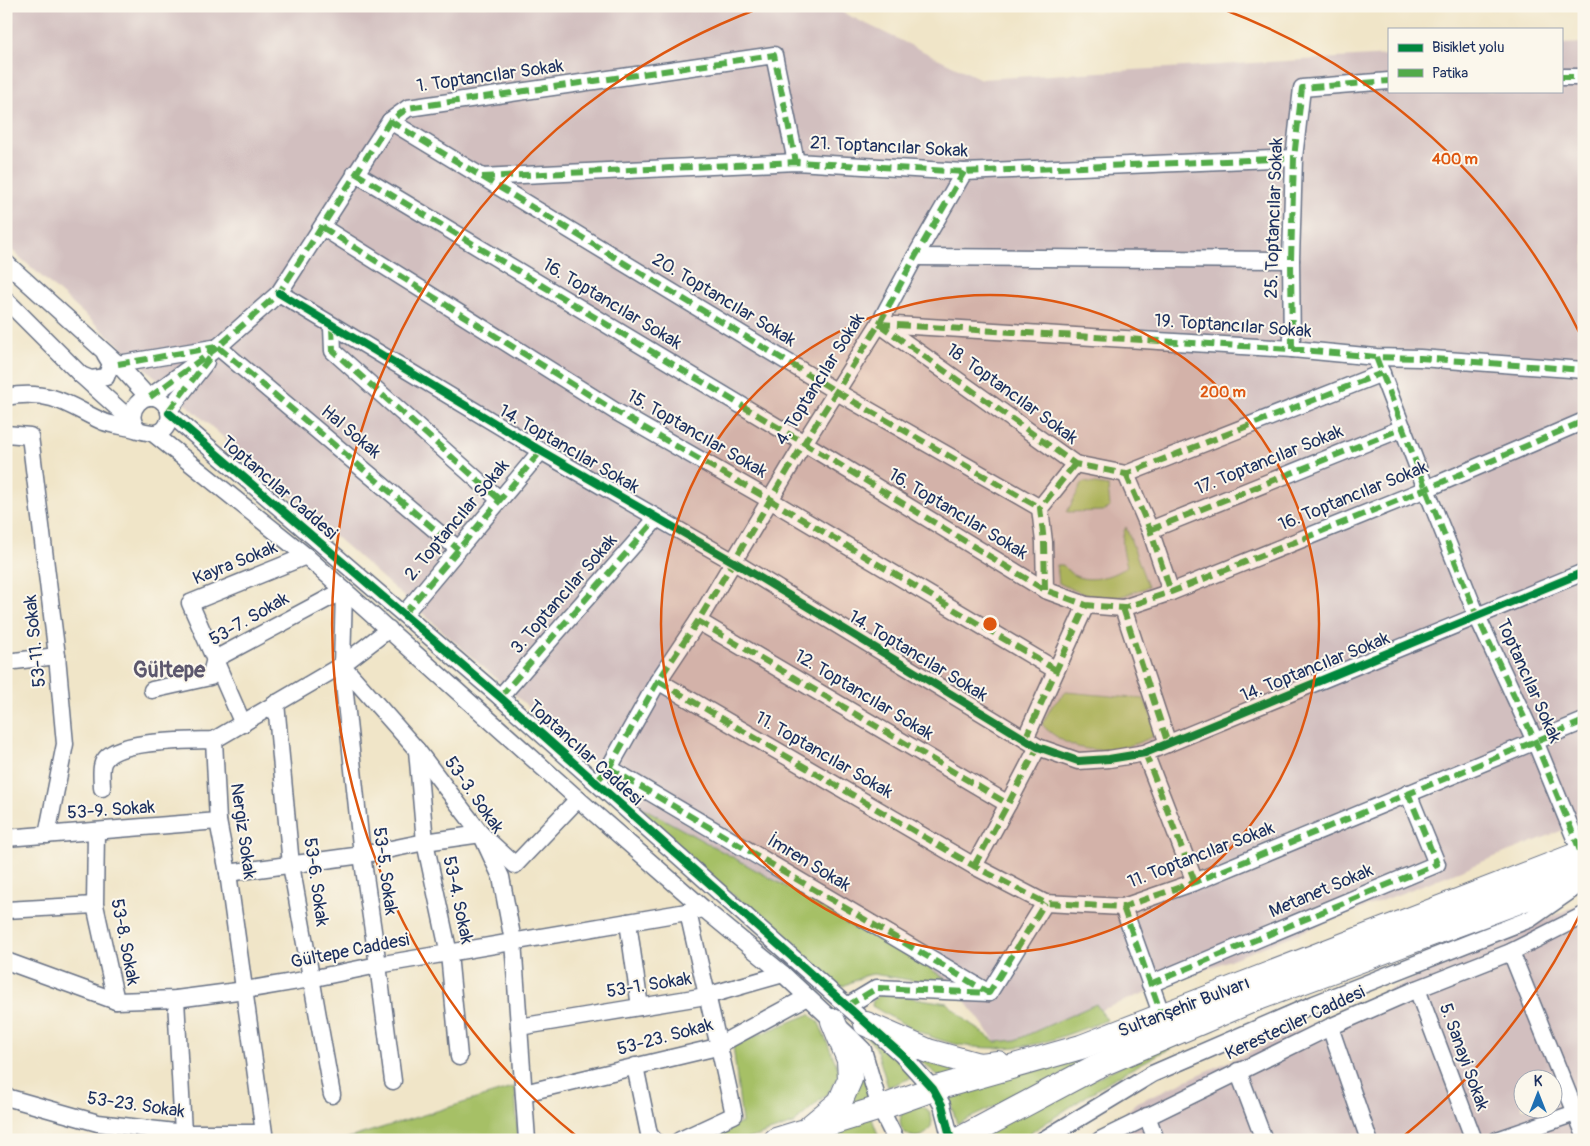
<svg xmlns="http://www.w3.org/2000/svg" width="1590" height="1146" viewBox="0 0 1590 1146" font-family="Pangolin,sans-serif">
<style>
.industrial{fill:#d2bfbf;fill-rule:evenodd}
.green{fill:#a6c066;stroke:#607862}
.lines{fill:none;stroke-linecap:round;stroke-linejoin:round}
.minor-casing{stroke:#666f83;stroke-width:19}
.highway-casing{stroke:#666f83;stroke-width:26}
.minor{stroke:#fff;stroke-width:16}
.highway{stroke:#fff;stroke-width:24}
.quiet{stroke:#52ab49;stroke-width:6;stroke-dasharray:12 6;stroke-linecap:butt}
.cycleway-casing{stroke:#fbf7ec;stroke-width:11}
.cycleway{stroke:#00873e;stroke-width:8}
.ring{fill:none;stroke:#de5710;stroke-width:2.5}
.labels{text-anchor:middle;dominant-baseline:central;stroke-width:4;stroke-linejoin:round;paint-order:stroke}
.street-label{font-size:18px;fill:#1b2f5e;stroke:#fbf7ec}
.district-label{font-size:22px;font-weight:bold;fill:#5c576d;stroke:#fbf7ec}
.centre{fill:#de5710;stroke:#fbf7ec;stroke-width:2.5}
.ring-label{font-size:15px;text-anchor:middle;font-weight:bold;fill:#de5710;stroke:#fbf7ec;stroke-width:4;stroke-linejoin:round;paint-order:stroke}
</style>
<rect width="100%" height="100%" fill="#fbf7ec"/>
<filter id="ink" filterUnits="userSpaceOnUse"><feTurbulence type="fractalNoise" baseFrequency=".02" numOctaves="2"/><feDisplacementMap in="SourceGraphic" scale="10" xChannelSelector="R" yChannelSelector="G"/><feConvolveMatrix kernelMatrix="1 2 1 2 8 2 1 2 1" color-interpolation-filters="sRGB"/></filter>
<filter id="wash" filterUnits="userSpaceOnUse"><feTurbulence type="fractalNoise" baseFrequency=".0096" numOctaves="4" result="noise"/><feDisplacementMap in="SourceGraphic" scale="20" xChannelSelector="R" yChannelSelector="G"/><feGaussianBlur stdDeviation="1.12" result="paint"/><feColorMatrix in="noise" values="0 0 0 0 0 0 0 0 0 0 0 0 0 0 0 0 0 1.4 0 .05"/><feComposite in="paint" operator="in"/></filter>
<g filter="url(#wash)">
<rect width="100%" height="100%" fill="#f0e5c8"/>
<g class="industrial">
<path d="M6,6H829L981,79L1389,55V91H1561V44L1584,43V822L1001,1049L953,984L618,794L594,765L6,245Z"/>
<path d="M1584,902V1140H1093L1138,1102ZM1522,1078H1552V1108H1522Z"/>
</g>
<g class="green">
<path d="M1083,482L1108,486L1110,507L1103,511L1067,512Z"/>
<path d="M1126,527L1148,587C1138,590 1121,598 1111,598C1092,598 1076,592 1059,583L1057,565H1063C1067,569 1071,575 1078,577C1093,582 1114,576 1127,566C1124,554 1119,539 1126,527Z"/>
<path d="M1066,692L1144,699L1159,733C1130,750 1090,758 1060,739C1053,734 1047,731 1042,724L1052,706Z"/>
<path d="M618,794L910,955L953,984L946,986L873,974L864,976L839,988Z"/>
<path d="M881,993L947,1003L968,1022L996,1042L1016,1040L1096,1004L1107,1020C1085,1028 1063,1037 1041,1043C1004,1051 962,1050 927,1035C908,1027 890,1017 872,1006L873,1000Z"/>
<path d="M810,1014L819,1023L840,1073L828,1093L793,1124L745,1140H695L742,1123L733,1045Z"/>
<path d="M1187,1017L957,1124L947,1090Z"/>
<path d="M1213,1022L1215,1029L1161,1053L1111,1080L1020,1140H966Z"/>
<path d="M859,1028L889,1051L916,1076L888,1087L876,1048Z"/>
<path d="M858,1050L872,1101L846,1110Z"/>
<path d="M908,1051L976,1073L945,1081Z"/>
<path d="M515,1087L518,1140H342Z"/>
<circle cx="916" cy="1121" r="16"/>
<path d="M871,1116L880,1140H798Z"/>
</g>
</g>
<g filter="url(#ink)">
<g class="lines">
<g class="minor-casing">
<g id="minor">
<path d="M1561,77H1584"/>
<path d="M390,121L837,392L1040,508"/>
<path d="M355,173L804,443L1045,590L1086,605L1123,608L1171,592L1426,489L1584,421"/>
<path d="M482,177L796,162L964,172L1294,158"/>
<path d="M322,227L615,411L770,500L1056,670"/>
<path d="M915,257L1291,260"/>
<path d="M6,263L118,364L148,397"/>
<path d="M279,293L541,451L734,562L1038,747L1078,761L1109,759L1145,753L1584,572"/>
<path d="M6,300L81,375L133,422"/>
<path d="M879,324L1292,349L1376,357L1420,358L1584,370"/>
<path d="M879,324L1075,464L1126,474L1382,373"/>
<path d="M332,327L333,351L500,500"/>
<path d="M218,347L458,549"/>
<path d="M1292,349L1291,260L1294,158L1302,88L1389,81"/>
<path d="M118,364L213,348"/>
<path d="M1378,364L1426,489L1477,616L1535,741L1581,853"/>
<path d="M81,375L91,379L106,377L111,364L105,354"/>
<path d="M6,397C21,394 38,394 52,398C70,403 87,415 104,422C115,426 127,426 138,430C150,433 164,438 169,420C171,414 169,407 164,403C147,384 120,413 139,430"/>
<path d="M150,397L218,347L279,293L390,121L408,108L774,55L796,162"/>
<path d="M169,410L206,362"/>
<path d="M169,413L500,697L902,1055L933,1089L942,1105L951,1140"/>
<path d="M6,434L30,436L57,656L65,744L47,835"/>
<path d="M154,434L306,556L578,799L704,909L783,974L848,1035L863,1050L880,1108L896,1140"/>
<path d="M1126,474L1150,530L1171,592"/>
<path d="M1150,530L1403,428"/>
<path d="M1045,590L1044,542L1040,508L1075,464"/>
<path d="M1123,608L1168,744"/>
<path d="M404,614L541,451"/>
<path d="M698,621L1008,804"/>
<path d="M6,662L57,656"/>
<path d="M342,665L362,855L378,965L393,1081"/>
<path d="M658,681L974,866L1045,903L1123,907L1195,882L1584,721"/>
<path d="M152,690L210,677L215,659L344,590L342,665L417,750L481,834L501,877L513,941L527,1140"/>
<path d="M500,697L657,518"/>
<path d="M276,703L291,865L332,1095"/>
<path d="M243,724L190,603L306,556"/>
<path d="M1025,739L1086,605"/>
<path d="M417,750L425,842L449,954L459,1057"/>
<path d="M1145,753L1195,882"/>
<path d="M609,768L989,993"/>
<path d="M596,782L609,768L658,681L698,621L804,443L879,324L915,257L964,172"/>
<path d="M102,788C102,780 100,767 104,761C116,739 191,741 214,740"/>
<path d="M96,831L95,905L116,1001"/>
<path d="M6,838L218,821"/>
<path d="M974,866L1008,804L1038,747"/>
<path d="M228,873L362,855L425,842L481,834L515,865L578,799"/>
<path d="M1123,907L1162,1016"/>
<path d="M6,910L95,905"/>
<path d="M628,922L640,1007"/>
<path d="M1511,952L1584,1133"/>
<path d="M6,961L116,1001L176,999L245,990L310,979L378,965L704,909"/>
<path d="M1150,984L1437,864L1408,793"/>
<path d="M1417,989L1474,1140"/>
<path d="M176,999L183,1133"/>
<path d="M847,1006L877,988L989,993L1045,903"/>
<path d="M519,1027L706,996L783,974"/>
<path d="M1330,1027L1369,1140"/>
<path d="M635,1066L649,1134L654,1140"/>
<path d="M1238,1071L1264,1140"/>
<path d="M524,1093L713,1048L807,997"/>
<path d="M6,1097L98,1123L183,1133H264L228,873L218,821L214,740L342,665L389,629"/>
<path d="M1147,1116L1156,1140"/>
<path d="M680,1140L734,1115C720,1047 703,980 688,912"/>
<path d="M1043,1140L1152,1074L1314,1004L1530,919L1576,887"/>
<path d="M1100,1140L1330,1027L1417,989L1511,952L1584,915"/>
<path d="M1497,1140L1584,1110"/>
</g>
</g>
<g class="highway-casing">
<g id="highway">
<path d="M866,1024L928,1051L979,1065L998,1063"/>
<path d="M811,1126L840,1102L850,1079L849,1060L833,1021"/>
<path d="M776,1140L880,1108L933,1089L1081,1047L1584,852"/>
<path d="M958,1140L1095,1067L1253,1000L1584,877"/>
</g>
</g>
<use href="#minor" class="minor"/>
<use href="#highway" class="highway"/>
<g class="quiet">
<path d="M1561,77H1584"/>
<path d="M390,121L837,392L1040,508"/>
<path d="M355,173L804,443L1045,590L1086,605L1123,608L1171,592L1426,489L1584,421"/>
<path d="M482,177L796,162L964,172L1294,158"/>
<path d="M322,227L615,411L770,500L1056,670"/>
<path d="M879,324L1292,349L1376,357L1420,358L1584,370"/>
<path d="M879,324L1075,464L1126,474L1382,373"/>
<path d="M332,327L333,351L500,500"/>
<path d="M218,347L458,549"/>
<path d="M1292,349L1291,260L1294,158L1302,88L1389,81"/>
<path d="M1376,357L1426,489L1477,616L1535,741L1581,853"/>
<path d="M118,364L216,347"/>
<path d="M150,397L218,347L279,293L390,121L408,108L774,55L796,162"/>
<path d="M169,410L212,355"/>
<path d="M1126,474L1150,530L1171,592"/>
<path d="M1150,530L1403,428"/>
<path d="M1045,590L1044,542L1040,508L1075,464"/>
<path d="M1123,608L1168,744"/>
<path d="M404,614L541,451"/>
<path d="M698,621L1008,804"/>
<path d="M658,681L974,866L1045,903L1123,907L1195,882L1584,721"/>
<path d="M500,697L657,518"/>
<path d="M1025,739L1086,605"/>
<path d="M1145,753L1195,882"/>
<path d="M609,768L989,993"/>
<path d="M596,782L609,768L658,681L698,621L804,443L879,324L915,257L964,172"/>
<path d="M974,866L1008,804L1038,747"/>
<path d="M1123,907L1162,1016"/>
<path d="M1150,984L1437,864L1408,793"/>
<path d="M847,1006L877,988L989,993L1045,903"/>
</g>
<g class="cycleway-casing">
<g id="cycleway">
<path d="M279,293L541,451L734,562L1038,747L1078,761L1109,759L1145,753L1584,572"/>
<path d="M169,413L500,697L902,1055L933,1089L942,1105L951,1140"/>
</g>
</g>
<use href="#cycleway" class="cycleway"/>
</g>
</g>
<circle cx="990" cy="624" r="329" fill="#de5710" fill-opacity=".12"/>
<g class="ring">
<circle cx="990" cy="624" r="329"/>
<path d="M1581 912A658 658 0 0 1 1400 1139M580 1139A658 658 0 0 1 760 8M1220 8A658 658 0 0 1 1581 336"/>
</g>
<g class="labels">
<g class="street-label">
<text transform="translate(490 76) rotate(-8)">1. Toptancılar Sokak</text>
<text transform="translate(889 147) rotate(3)">21. Toptancılar Sokak</text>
<text transform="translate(1274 218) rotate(-88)">25. Toptancılar Sokak</text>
<text transform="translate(724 300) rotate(31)">20. Toptancılar Sokak</text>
<text transform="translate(612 304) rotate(31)">16. Toptancılar Sokak</text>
<text transform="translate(1233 326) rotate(4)">19. Toptancılar Sokak</text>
<text transform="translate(820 379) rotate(-58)">4. Toptancılar Sokak</text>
<text transform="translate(1012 394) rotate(36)">18. Toptancılar Sokak</text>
<text transform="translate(351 432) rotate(40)">Hal Sokak</text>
<text transform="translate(697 434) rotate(30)">15. Toptancılar Sokak</text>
<text transform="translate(569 449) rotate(30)">14. Toptancılar Sokak</text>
<text transform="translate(1269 460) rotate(-22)">17. Toptancılar Sokak</text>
<text transform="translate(279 488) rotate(41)">Toptancılar Caddesi</text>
<text transform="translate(1353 496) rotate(-22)">16. Toptancılar Sokak</text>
<text transform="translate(958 514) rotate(31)">16. Toptancılar Sokak</text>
<text transform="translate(457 520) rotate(-50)">2. Toptancılar Sokak</text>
<text transform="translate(235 563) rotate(-22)">Kayra Sokak</text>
<text transform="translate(564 594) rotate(-49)">3. Toptancılar Sokak</text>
<text transform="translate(249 619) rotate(-30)">53-7. Sokak</text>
<text transform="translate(35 641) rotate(-96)">53-11. Sokak</text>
<text transform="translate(918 656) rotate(31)">14. Toptancılar Sokak</text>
<text transform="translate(1315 667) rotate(-22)">14. Toptancılar Sokak</text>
<text transform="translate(1529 681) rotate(66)">Toptancılar Sokak</text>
<text transform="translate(864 695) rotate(31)">12. Toptancılar Sokak</text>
<text transform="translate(585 753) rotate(42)">Toptancılar Caddesi</text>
<text transform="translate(824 755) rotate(30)">11. Toptancılar Sokak</text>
<text transform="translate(474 795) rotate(55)">53-3. Sokak</text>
<text transform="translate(111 810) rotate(-4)">53-9. Sokak</text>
<text transform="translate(243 831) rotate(82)">Nergiz Sokak</text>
<text transform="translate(1201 855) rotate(-21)">11. Toptancılar Sokak</text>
<text transform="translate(809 863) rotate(31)">İmren Sokak</text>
<text transform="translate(385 871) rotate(82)">53-5. Sokak</text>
<text transform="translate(316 882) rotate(82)">53-6. Sokak</text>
<text transform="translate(1321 891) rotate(-23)">Metanet Sokak</text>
<text transform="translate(458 900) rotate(78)">53-4. Sokak</text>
<text transform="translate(125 942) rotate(79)">53-8. Sokak</text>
<text transform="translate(350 951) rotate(-11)">Gültepe Caddesi</text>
<text transform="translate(649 985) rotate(-9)">53-1. Sokak</text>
<text transform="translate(1184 1007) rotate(-21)">Sultanşehir Bulvarı</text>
<text transform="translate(1295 1023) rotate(-25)">Keresteciler Caddesi</text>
<text transform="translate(665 1037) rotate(-15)">53-23. Sokak</text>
<text transform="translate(1464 1057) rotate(70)">5. Sanayi Sokak</text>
<text transform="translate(136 1105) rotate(8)">53-23. Sokak</text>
</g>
<g class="district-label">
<text x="169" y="670">Gültepe</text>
</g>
</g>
<circle cx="990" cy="624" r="8" class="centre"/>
<g class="ring-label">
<text x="1455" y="164">400 m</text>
<text x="1223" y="397">200 m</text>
</g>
<rect width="1590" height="1146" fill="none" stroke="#fbf7ec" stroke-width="25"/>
<rect x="1388" y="28" width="175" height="65" fill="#fbf7ec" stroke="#a1a7b3"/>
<rect x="1398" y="44" width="25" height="8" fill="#00873e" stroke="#a1a7b3"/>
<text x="1432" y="52" font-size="15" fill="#1b2f5e">Bisiklet yolu</text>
<rect x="1398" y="69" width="25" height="8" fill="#52ab49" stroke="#a1a7b3"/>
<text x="1432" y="78" font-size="15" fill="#1b2f5e">Patika</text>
<g transform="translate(1538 1094)"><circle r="24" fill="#fbf7ec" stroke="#a1a7b3"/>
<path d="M0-4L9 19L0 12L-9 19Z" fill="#1f6fb2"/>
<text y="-8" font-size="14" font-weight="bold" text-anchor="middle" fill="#1b2f5e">K</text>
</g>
</svg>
